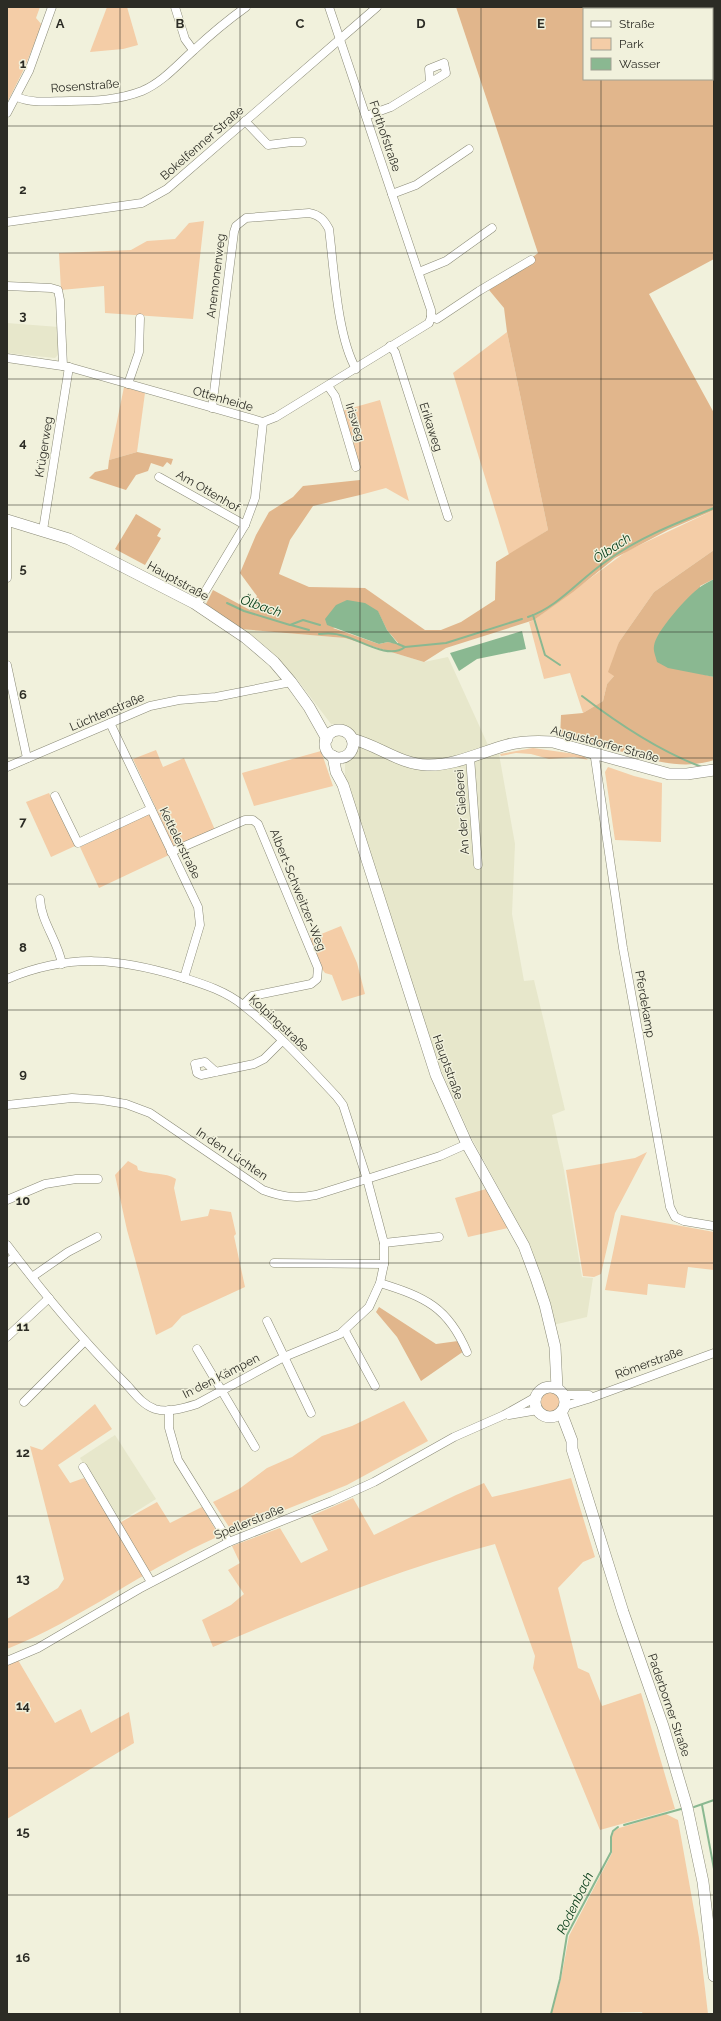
<svg xmlns="http://www.w3.org/2000/svg" width="721" height="2021" viewBox="0 0 721 2021" font-family="Raleway,sans-serif">
<style>
.built{fill:#e7e7cb}
.green{fill:#f4cda7}
.forest{fill:#e1b68c;fill-rule:evenodd}
.water{fill:#8ab891}
.lines{fill:none;stroke-linecap:round;stroke-linejoin:round}
.stream{stroke:#8ab891;stroke-width:2}
.minor-casing{stroke:#8a8a77;stroke-width:9}
.secondary-casing{stroke:#8a8a77;stroke-width:12}
.minor{stroke:#fff;stroke-width:8}
.secondary{stroke:#fff;stroke-width:11}
.grid{fill:none;stroke:#2c2c25;stroke-width:1;stroke-opacity:0.55}
.labels{text-anchor:middle;dominant-baseline:central;stroke-width:3;stroke-linejoin:round;paint-order:stroke}
.street-label{font-size:12px;fill:#2c2c25;stroke:#f1f1dc}
.water-label{font-size:13px;font-style:italic;fill:#013813;stroke:#f1f1dc}
.grid-label{font-size:13px;text-anchor:middle;font-weight:bold;fill:#2c2c25;stroke:#f1f1dc;stroke-width:3;stroke-linejoin:round;paint-order:stroke}
</style>
<rect width="100%" height="100%" fill="#f1f1dc"/>
<g class="built">
<path d="M7,323L59,327L58,355L55,358L7,353Z"/>
<path d="M240,629L345,638L424,662L448,657L488,745L499,754L515,844L512,914L524,981L534,980L565,1110L552,1115L564,1170L582,1277L593,1278L587,1317L553,1325L540,1274L527,1240L471,1137L430,1045L351,806L345,777V762L355,748L356,741L351,730L341,724H331L296,678Z"/>
<path d="M115,1435L156,1499L121,1521L80,1458Z"/>
</g>
<g class="green">
<path d="M7,7H40L36,18L42,25L24,69L7,103Z"/>
<path d="M107,7H127L138,45L123,49L90,52Z"/>
<path d="M204,221L193,319L105,313L104,286L61,290L59,253L131,250L147,241L175,239L189,223Z"/>
<path d="M507,332L548,530L509,555L453,373Z"/>
<path d="M124,387L145,393L137,452L109,460Z"/>
<path d="M380,400L409,501L386,488L360,495V467L341,411Z"/>
<path d="M714,510V550L654,592L619,642L614,676L607,684L603,701L583,713L570,673L544,679L529,622L534,620L627,551Z"/>
<path d="M533,748L582,755L588,760L574,757L549,759L531,754L516,753L501,756L500,754Z"/>
<path d="M156,750L163,767L184,758L215,830L174,847L133,759Z"/>
<path d="M321,751L333,786L254,806L242,773Z"/>
<path d="M608,767L634,776L662,783L661,842L615,840L605,772Z"/>
<path d="M49,793L75,846L51,857L26,802Z"/>
<path d="M150,813L169,855L99,888L80,847Z"/>
<path d="M341,926L357,963L365,994L342,1001L332,975L325,973L322,969L309,939Z"/>
<path d="M647,1152L615,1213L601,1274L594,1277L583,1276L566,1170L635,1158Z"/>
<path d="M128,1161L137,1166L138,1170C151,1175 165,1172 176,1179L174,1188L181,1221L208,1216L210,1209L231,1212L236,1234L234,1236L245,1287L182,1316L172,1327L156,1335L127,1230L115,1175Z"/>
<path d="M486,1189L508,1228L468,1237L455,1198Z"/>
<path d="M621,1215L714,1232V1270L688,1267L685,1288L648,1284L647,1295L605,1290Z"/>
<circle cx="551" cy="1402" r="10"/>
<path d="M404,1401L428,1441L347,1485L237,1529L229,1527L213,1502L239,1489L267,1468L292,1457L322,1436L352,1426Z"/>
<path d="M95,1404L112,1429L58,1465L70,1483L84,1478L114,1526L157,1502L170,1523L202,1507L217,1532L215,1538C143,1570 80,1620 7,1649V1619L58,1588L64,1579L30,1446L42,1450Z"/>
<path d="M571,1478L595,1557L583,1562L558,1588L578,1668L589,1673L602,1706L641,1693L675,1809L600,1830L533,1668L535,1656L495,1544C398,1569 306,1608 213,1647L202,1620L231,1605L244,1594L228,1570L240,1563L232,1546L280,1528L301,1563L328,1550L311,1516L353,1498L374,1535L456,1495L484,1483L492,1497Z"/>
<path d="M18,1660L55,1723L81,1709L91,1733L129,1712L134,1743L7,1819V1665Z"/>
<path d="M666,1814L678,1820L699,1938L708,2014H643L642,2012L551,2014L561,1979L569,1936L612,1853V1836L614,1831L619,1828Z"/>
</g>
<g class="forest">
<path d="M456,7H714V259L649,294L714,413V510L668,530L615,558L573,592L534,620L446,648L424,662L345,638L240,629L204,608L213,590L250,610L257,596L240,573L256,535L269,512L293,497L303,486L360,480V495L313,506L290,540L279,574L309,587L365,588L425,630H441L461,622L495,600L496,562L548,530L507,332L504,308L489,290L538,253ZM584,9H712V79H584ZM378,612L387,630L399,644L388,642L379,644L333,628Z"/>
<path d="M137,452L173,459L171,465L167,462L163,467L151,463L148,471L136,475L126,490L89,478L95,472L108,469L109,460Z"/>
<path d="M136,514L161,529L157,536L161,538L145,565L115,549Z"/>
<path d="M714,550V579L700,586L694,672L714,677V760C675,773 635,754 597,745C585,742 572,741 560,738L561,715L583,713L603,701L607,684L614,676L608,672L619,642L654,592Z"/>
<path d="M379,1307L436,1344L458,1341L464,1351L421,1381L397,1337L376,1312Z"/>
</g>
<g class="water">
<path d="M714,579V677L668,668L657,662C656,657 653,651 654,646C656,631 687,597 700,587C704,584 709,582 714,579Z"/>
<path d="M347,600L365,603L378,611L387,630L399,645L388,642L379,644L327,625L325,619L336,605Z"/>
<path d="M522,631L526,649L477,659L459,671L450,653Z"/>
</g>
<g class="lines">
<g class="stream">
<path d="M227,603L244,611L290,625L303,620L320,625"/>
<path d="M533,615L545,655L560,665"/>
<path d="M528,617C558,607 579,580 605,562C638,538 676,523 714,508"/>
<path d="M291,625L309,630"/>
<path d="M319,634C328,633 336,633 344,636C360,640 389,660 405,647"/>
<path d="M398,644L405,647L446,643L522,619"/>
<path d="M582,696C616,722 661,752 702,767"/>
<path d="M702,1805L714,1869"/>
<path d="M694,1807L714,1800"/>
<path d="M624,1825L681,1809"/>
<path d="M551,2014L560,1979L567,1935L611,1852V1837L613,1831L618,1827"/>
</g>
<g class="minor-casing">
<g id="minor">
<path d="M175,7L185,39L193,50"/>
<path d="M17,97C33,104 52,101 70,101C95,101 119,100 142,91C163,82 178,64 194,50C211,34 228,20 246,7"/>
<path d="M7,113L29,71L52,7"/>
<path d="M366,116L391,107L446,73L444,63L429,69L430,82"/>
<path d="M245,121L268,145L292,142H302"/>
<path d="M392,194L416,185L469,149"/>
<path d="M7,222L142,203L167,189L377,7"/>
<path d="M419,272L446,261L492,228"/>
<path d="M7,286L51,288L58,290L60,300L63,366"/>
<path d="M431,317L437,319L479,291L531,260"/>
<path d="M390,346L395,352L448,517"/>
<path d="M7,358L69,367L263,422L276,417L429,323L431,317V310L329,7"/>
<path d="M128,384L139,352L140,318"/>
<path d="M328,386L335,396L356,467"/>
<path d="M212,408L234,232L236,226L246,218L309,213C320,215 324,220 329,229C334,268 337,336 356,369"/>
<path d="M159,477L245,525"/>
<path d="M43,530L69,367"/>
<path d="M7,578V527L9,521"/>
<path d="M197,605L245,525L255,498L263,422"/>
<path d="M7,665L27,758"/>
<path d="M110,723L198,907L200,925L184,978"/>
<path d="M596,753L595,758L623,948L670,1207L675,1217L684,1221L714,1226"/>
<path d="M470,757L478,865"/>
<path d="M7,767L150,706L179,700L216,697L291,682"/>
<path d="M55,796L78,843L151,809"/>
<path d="M171,852L245,820H253L258,824L318,968L317,979L311,984L252,996L243,1005"/>
<path d="M40,899C41,922 58,941 62,964"/>
<path d="M7,979C70,953 118,958 181,977C203,984 226,991 244,1006C278,1033 308,1066 337,1097L343,1105L367,1179L384,1243V1264L380,1283L369,1307L340,1334L284,1357L197,1404C184,1408 168,1413 155,1409C143,1405 135,1394 127,1385C84,1342 44,1294 7,1245"/>
<path d="M216,1072L205,1062L195,1064L197,1073L201,1075L254,1064L264,1059L282,1041"/>
<path d="M7,1105L72,1098L102,1100L126,1104L150,1113L263,1190C282,1197 296,1199 316,1195L440,1156L467,1144"/>
<path d="M7,1200L45,1184L76,1179H98"/>
<path d="M384,1243L439,1237"/>
<path d="M7,1263L15,1256"/>
<path d="M274,1263L384,1264"/>
<path d="M32,1277L68,1252L97,1237"/>
<path d="M380,1283C425,1297 448,1307 467,1352"/>
<path d="M267,1321L311,1413"/>
<path d="M345,1331L375,1386"/>
<path d="M7,1337L49,1298"/>
<path d="M197,1349L255,1447"/>
<path d="M564,1395H589"/>
<path d="M24,1402L85,1341"/>
<path d="M565,1406L588,1399L714,1353"/>
<path d="M169,1410V1428L178,1460L229,1542"/>
<path d="M509,1415L538,1410"/>
<path d="M83,1467L151,1582"/>
<path d="M7,1661L38,1648L139,1589L229,1542L332,1501L374,1482L454,1437L504,1415L536,1397"/>
</g>
</g>
<g class="secondary-casing">
<g id="secondary">
<path d="M7,520L69,539L194,603L246,638L274,662L291,682L309,707L327,739"/>
<circle cx="339" cy="744" r="14"/>
<path d="M352,739C378,745 399,764 427,765C454,766 481,752 507,745C522,741 537,741 553,742L669,774H687L714,770"/>
<path d="M333,756L336,772L343,785L436,1075L467,1144L524,1246L536,1278L545,1305L555,1347L557,1388"/>
<circle cx="550" cy="1402" r="15"/>
<path d="M561,1412L572,1441V1449L623,1612L663,1726L687,1807L703,1882L714,1976"/>
</g>
</g>
<use href="#minor" class="minor"/>
<use href="#secondary" class="secondary"/>
</g>
<path class="grid" d="M120,7V2014M240,7V2014M360,7V2014M481,7V2014M601,7V9M601,79V2014M7,126H714M7,253H714M7,379H714M7,505H714M7,632H714M7,758H714M7,884H714M7,1010H714M7,1137H714M7,1263H714M7,1389H714M7,1516H714M7,1642H714M7,1768H714M7,1895H714"/>
<g class="labels">
<g class="street-label">
<text transform="translate(85 86) rotate(-4)">Rosenstraße</text>
<text transform="translate(385 136) rotate(71)">Forthofstraße</text>
<text transform="translate(202 143) rotate(-41)">Bokelfenner Straße</text>
<text transform="translate(216 276) rotate(-83)">Anemonenweg</text>
<text transform="translate(223 399) rotate(16)">Ottenheide</text>
<text transform="translate(355 422) rotate(73)">Irisweg</text>
<text transform="translate(431 427) rotate(72)">Erikaweg</text>
<text transform="translate(44 447) rotate(-81)">Krügerweg</text>
<text transform="translate(208 491) rotate(30)">Am Ottenhof</text>
<text transform="translate(178 581) rotate(29)">Hauptstraße</text>
<text transform="translate(107 712) rotate(-23)">Lüchtenstraße</text>
<text transform="translate(605 744) rotate(15)">Augustdorfer Straße</text>
<text transform="translate(462 812) rotate(-94)">An der Gießerei</text>
<text transform="translate(180 843) rotate(64)">Kettelerstraße</text>
<text transform="translate(298 890) rotate(68)">Albert-Schweitzer-Weg</text>
<text transform="translate(645 1004) rotate(80)">Pferdekamp</text>
<text transform="translate(279 1023) rotate(43)">Kolpingstraße</text>
<text transform="translate(448 1067) rotate(70)">Hauptstraße</text>
<text transform="translate(232 1154) rotate(34)">In den Lüchten</text>
<text transform="translate(649 1363) rotate(-20)">Römerstraße</text>
<text transform="translate(221 1376) rotate(-27)">In den Kämpen</text>
<text transform="translate(249 1522) rotate(-22)">Spellerstraße</text>
<text transform="translate(669 1705) rotate(71)">Paderborner Straße</text>
</g>
<g class="water-label">
<text transform="translate(612 548) rotate(-34)">Ölbach</text>
<text transform="translate(261 606) rotate(19)">Ölbach</text>
<text transform="translate(575 1903) rotate(-64)">Rodenbach</text>
</g>
</g>
<g class="grid-label">
<text x="60" y="28">A</text>
<text x="180" y="28">B</text>
<text x="300" y="28">C</text>
<text x="421" y="28">D</text>
<text x="541" y="28">E</text>
<text x="23" y="68">1</text>
<text x="23" y="194">2</text>
<text x="23" y="320">3</text>
<text x="23" y="447">4</text>
<text x="23" y="573">5</text>
<text x="23" y="699">6</text>
<text x="23" y="826">7</text>
<text x="23" y="952">8</text>
<text x="23" y="1078">9</text>
<text x="23" y="1205">10</text>
<text x="23" y="1331">11</text>
<text x="23" y="1457">12</text>
<text x="23" y="1583">13</text>
<text x="23" y="1710">14</text>
<text x="23" y="1836">15</text>
<text x="23" y="1962">16</text>
</g>
<rect width="721" height="2021" fill="none" stroke="#2c2c25" stroke-width="16"/>
<rect x="583" y="8" width="130" height="72" fill="#f1f1dc" stroke="#a2a293"/>
<rect x="591" y="21" width="20" height="6" fill="#ffffff" stroke="#a2a293"/>
<text x="619" y="28" font-size="12" fill="#2c2c25">Straße</text>
<rect x="591" y="38" width="20" height="12" fill="#f4cda7" stroke="#a2a293"/>
<text x="619" y="48" font-size="12" fill="#2c2c25">Park</text>
<rect x="591" y="58" width="20" height="12" fill="#8ab891" stroke="#a2a293"/>
<text x="619" y="68" font-size="12" fill="#2c2c25">Wasser</text>
</svg>
